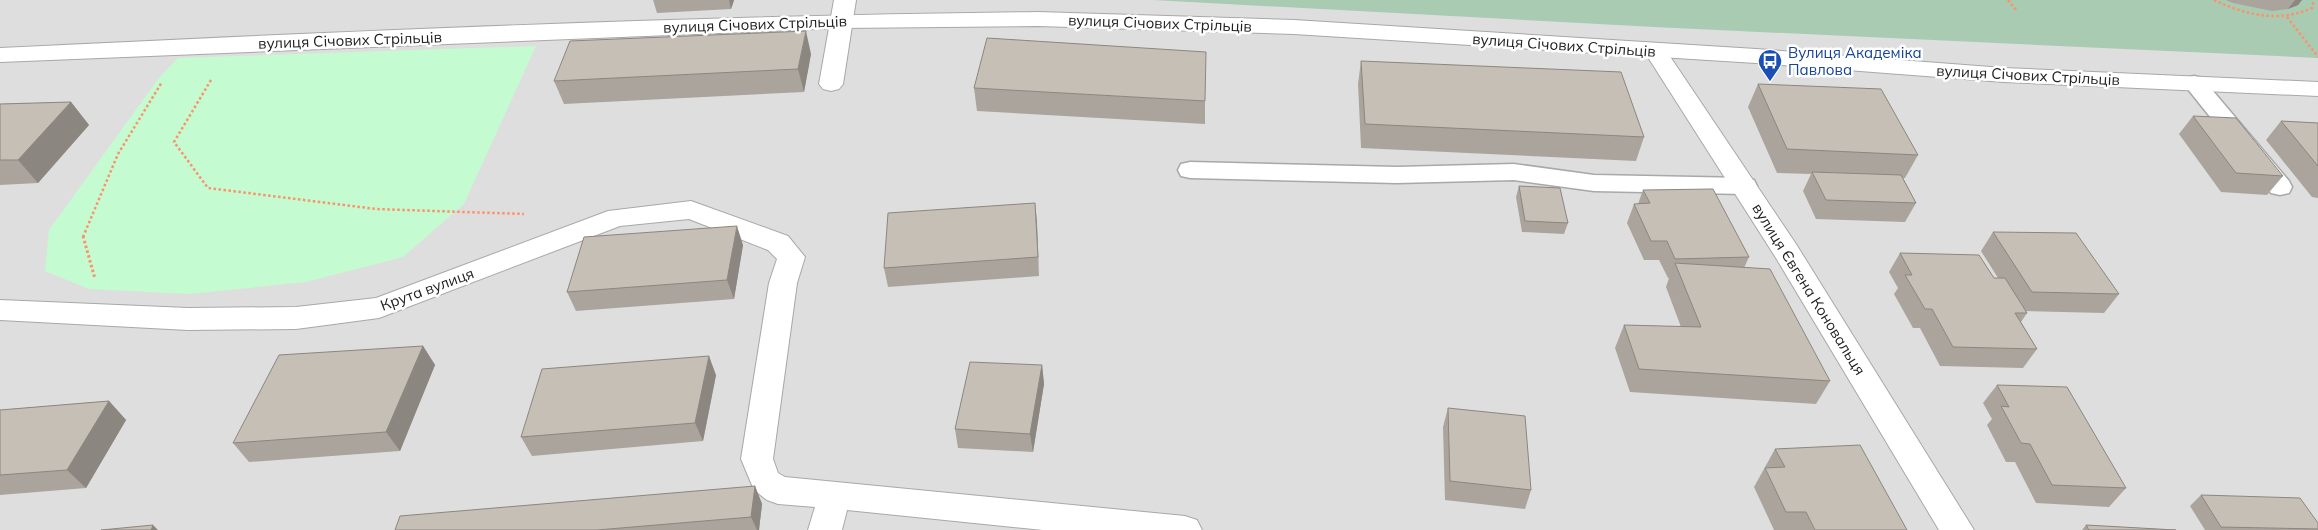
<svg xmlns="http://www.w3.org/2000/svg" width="2318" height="530" viewBox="0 0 2318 530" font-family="Mulish,sans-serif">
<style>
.residential{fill:#dfdede}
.cemetery{fill:#a8cbb2}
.park{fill:#c4fbd1}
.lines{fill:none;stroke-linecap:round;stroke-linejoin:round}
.service-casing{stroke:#a8a8a8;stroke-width:3}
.minor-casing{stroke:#a8a8a8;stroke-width:2}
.tertiary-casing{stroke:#a8a8a8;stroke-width:2}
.path-far1{stroke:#fd916c;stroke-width:2.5;stroke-dasharray:2.5 2.5;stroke-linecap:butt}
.path{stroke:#fd916c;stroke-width:3;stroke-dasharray:2.5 2.5;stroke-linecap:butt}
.service{fill:#fff;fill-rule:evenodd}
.minor{fill:#fff;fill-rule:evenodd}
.tertiary{fill:#fff;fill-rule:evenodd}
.wall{fill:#aaa49d}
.shaded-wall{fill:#8b867f}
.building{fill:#c6bfb6;stroke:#8b867f}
.labels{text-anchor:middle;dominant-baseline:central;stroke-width:5;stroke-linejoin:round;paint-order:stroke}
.street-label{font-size:15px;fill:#212121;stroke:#fff}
.transit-label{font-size:15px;fill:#164399;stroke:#fff;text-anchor:start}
</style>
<rect width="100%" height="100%" fill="#f1efe7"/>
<rect class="residential" x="0" y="0" width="2318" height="530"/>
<path class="cemetery" d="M1153,0H2318V58L1654,27Z"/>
<path class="park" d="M536,46L464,204L403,257L306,282L189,294L89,289L45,271L49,230L159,78L178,58Z"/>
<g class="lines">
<g class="service-casing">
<g id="service">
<path d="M2194,76L2202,78L2289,181L2292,187L2289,193L2280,195L2271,193L2183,83L2186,78Z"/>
<path d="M1190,162L1397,167L1514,164L1594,175L1745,178L1754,180L1757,186L1754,192L1745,194L1594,191L1514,180L1397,183L1190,178L1181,176L1178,170L1181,164Z"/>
</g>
</g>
<g class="minor-casing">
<g id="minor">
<path d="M834,0H856L843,84L839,89L831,91L823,89L819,84Z"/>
<path d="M1655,44L1663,46L1796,244L1974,530H1939L1776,258L1644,51L1647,46Z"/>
<path d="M691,201L788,236L805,257L797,283L773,459L778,473L785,477L1185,516L1197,520L1202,530H1043L847,510L842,530H808L815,507L778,504L767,500L754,490L741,459L769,283L777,259L768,250L689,219L620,226L379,318L296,329L188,330L0,320V300L188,308L296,307L376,298L608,211Z"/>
</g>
</g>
<g class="tertiary-casing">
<path id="tertiary" d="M1038,12L1294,20L1756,49L2004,68L2318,82V96L2004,82L1756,63L1294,34L1038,26L843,28L0,62V48C346,31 692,16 1038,12Z"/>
</g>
<g class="path-far1">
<path d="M2008,0L2017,11"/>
<path d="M2214,0C2246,15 2279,23 2312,8L2314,0"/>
<path d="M2287,17L2318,57"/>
<path d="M211,80L174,142L208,188L376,209L524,214"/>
<path d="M83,237L118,154L162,82"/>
</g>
<path class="path" d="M83,236L95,279"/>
<use href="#service" class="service"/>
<use href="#minor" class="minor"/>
<use href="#tertiary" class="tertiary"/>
</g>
<g class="wall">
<path d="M653,0H734L731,9L657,13Z"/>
<path d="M2226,0H2302L2298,5L2288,9L2272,11L2233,3Z"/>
<path d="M811,54L804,92L564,104L554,81Z"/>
<path d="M1361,61L1644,137L1636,161L1361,148L1358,84Z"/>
<path d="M1758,84L1918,155L1905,178H1903L1916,203L1905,222L1816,219L1803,191L1811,174L1777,173L1748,107Z"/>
<path d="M974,88L1205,101V124L977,111Z"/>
<path d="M71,102L89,125L38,183L0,185V104Z"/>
<path d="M2193,116L2283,176L2267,195L2221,192L2179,134Z"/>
<path d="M2281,121L2318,123V198L2312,197L2266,140Z"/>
<path d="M1519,186L1568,223L1564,234L1522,232L1516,197Z"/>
<path d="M1643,190L1749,257L1744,268L1830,381L1816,404L1630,392L1615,348L1624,325L1681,327L1666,287L1669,278H1668L1659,260H1644L1627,223L1634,204H1638Z"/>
<path d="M1035,203L1039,276L888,287L884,268Z"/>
<path d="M1993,232L2119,294L2104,313L2026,311L2027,313L2021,322L2037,349L2023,368L1940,366L1920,328H1913L1894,294L1898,288L1889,272L1900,253L1994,278H1998L1981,251Z"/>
<path d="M743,245L734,299L576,311L567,292Z"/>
<path d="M423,346L435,365L400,451L249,462L233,443Z"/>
<path d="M1042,365L1044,384L1033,452L958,448L955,429Z"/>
<path d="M716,375L703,441L532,456L521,437Z"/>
<path d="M1997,385L2126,488L2109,507L2036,503L2015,462H2006L1987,425L1992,419L1983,403Z"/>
<path d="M109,401L126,420L86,488L0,495V410Z"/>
<path d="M1448,408L1531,490L1525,509L1445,500L1443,427Z"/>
<path d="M1775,449L1907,530H1774L1754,487Z"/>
<path d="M755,486L762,504L759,530H395Z"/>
<path d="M2201,495L2318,523V530H2205L2190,506Z"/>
<path d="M2086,525L2176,530H2082Z"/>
</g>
<g class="shaded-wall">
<path d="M729,0H734L731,9Z"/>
<path d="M2295,0H2302L2298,5L2288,9Z"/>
<path d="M806,31L811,54L804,92L798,69Z"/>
<path d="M71,102L89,125L38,183L18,160Z"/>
<path d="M1035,203L1037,222L1039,276L1038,257Z"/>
<path d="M737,226L743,245L734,299L727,280Z"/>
<path d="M423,346L435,365L400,451L386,432Z"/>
<path d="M709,356L716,375L703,441L695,423Z"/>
<path d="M1042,365L1044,384L1033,452L1030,434Z"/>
<path d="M109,401L126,420L86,488L67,470Z"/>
<path d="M755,486L762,504L759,530H757L751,517Z"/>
<path d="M153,525L158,530H151Z"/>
</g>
<g class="building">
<path d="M806,31L798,69L554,81L570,41Z"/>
<path d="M987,38L1206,52L1205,101L974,88Z"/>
<path d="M1361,61L1621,72L1644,137L1365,124Z"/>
<path d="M1758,84L1881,89L1918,155L1787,149Z"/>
<path d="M71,102L18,160H0V104Z"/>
<path d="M2193,116L2236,118L2283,176L2236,173Z"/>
<path d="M2281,121L2318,123V166Z"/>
<path d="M1812,172L1901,175L1916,203L1826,200Z"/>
<path d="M1519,186L1560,188L1568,223L1525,221Z"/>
<path d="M1713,189L1749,257L1675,259L1667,241H1651L1634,204L1650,203L1643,190Z"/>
<path d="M1035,203L1038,257L884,268L888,213Z"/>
<path d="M737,226L727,280L567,292L584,237Z"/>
<path d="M1993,232L2076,233L2119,294L2032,292Z"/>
<path d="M1900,253L1979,255L1994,278H2005L2027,313H2015L2037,349L1953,347L1932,309H1925L1905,275H1912Z"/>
<path d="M1675,263L1770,269L1830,381L1639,369L1624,325L1701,327Z"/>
<path d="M423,346L386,432L233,443L279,355Z"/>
<path d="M709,356L695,423L521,437L542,369Z"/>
<path d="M970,362L1042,365L1030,434L955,429Z"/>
<path d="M1997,385L2067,387L2126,488L2052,485L2030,444L2021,443L2001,406L2009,407Z"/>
<path d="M109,401L67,470L0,475V410Z"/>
<path d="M1448,408L1525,416L1531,490L1450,481Z"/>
<path d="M1860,445L1907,530H1815L1806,512H1786L1765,468L1785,467L1775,449Z"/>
<path d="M755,486L751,517L597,530H395L400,516Z"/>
<path d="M2201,495L2300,498L2318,523V529L2221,527Z"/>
<path d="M153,525L151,530H101Z"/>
<path d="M2086,525L2176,530H2089Z"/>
</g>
<defs>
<g id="bus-pin" transform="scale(1.25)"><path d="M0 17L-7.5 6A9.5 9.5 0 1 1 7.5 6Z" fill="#1a4fb4" stroke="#fff"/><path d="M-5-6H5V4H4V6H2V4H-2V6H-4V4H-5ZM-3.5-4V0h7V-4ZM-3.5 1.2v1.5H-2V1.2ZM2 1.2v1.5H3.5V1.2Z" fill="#fff"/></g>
</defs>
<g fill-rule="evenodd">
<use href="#bus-pin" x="1770" y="61"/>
</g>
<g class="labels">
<g class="street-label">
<text transform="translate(1160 23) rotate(2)">вулиця Січових Стрільців</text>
<text transform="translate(755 24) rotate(-2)">вулиця Січових Стрільців</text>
<text transform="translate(350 40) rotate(-2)">вулиця Січових Стрільців</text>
<text transform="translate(1564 45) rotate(4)">вулиця Січових Стрільців</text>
<text transform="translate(2028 75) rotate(3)">вулиця Січових Стрільців</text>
<text transform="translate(427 289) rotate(-20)">Крута вулиця</text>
<text transform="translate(1809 289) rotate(58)">вулиця Євгена Коновальця</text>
</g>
<g class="transit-label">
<text x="1788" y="52">Вулиця Академіка<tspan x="1788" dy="17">Павлова</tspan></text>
</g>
</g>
</svg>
